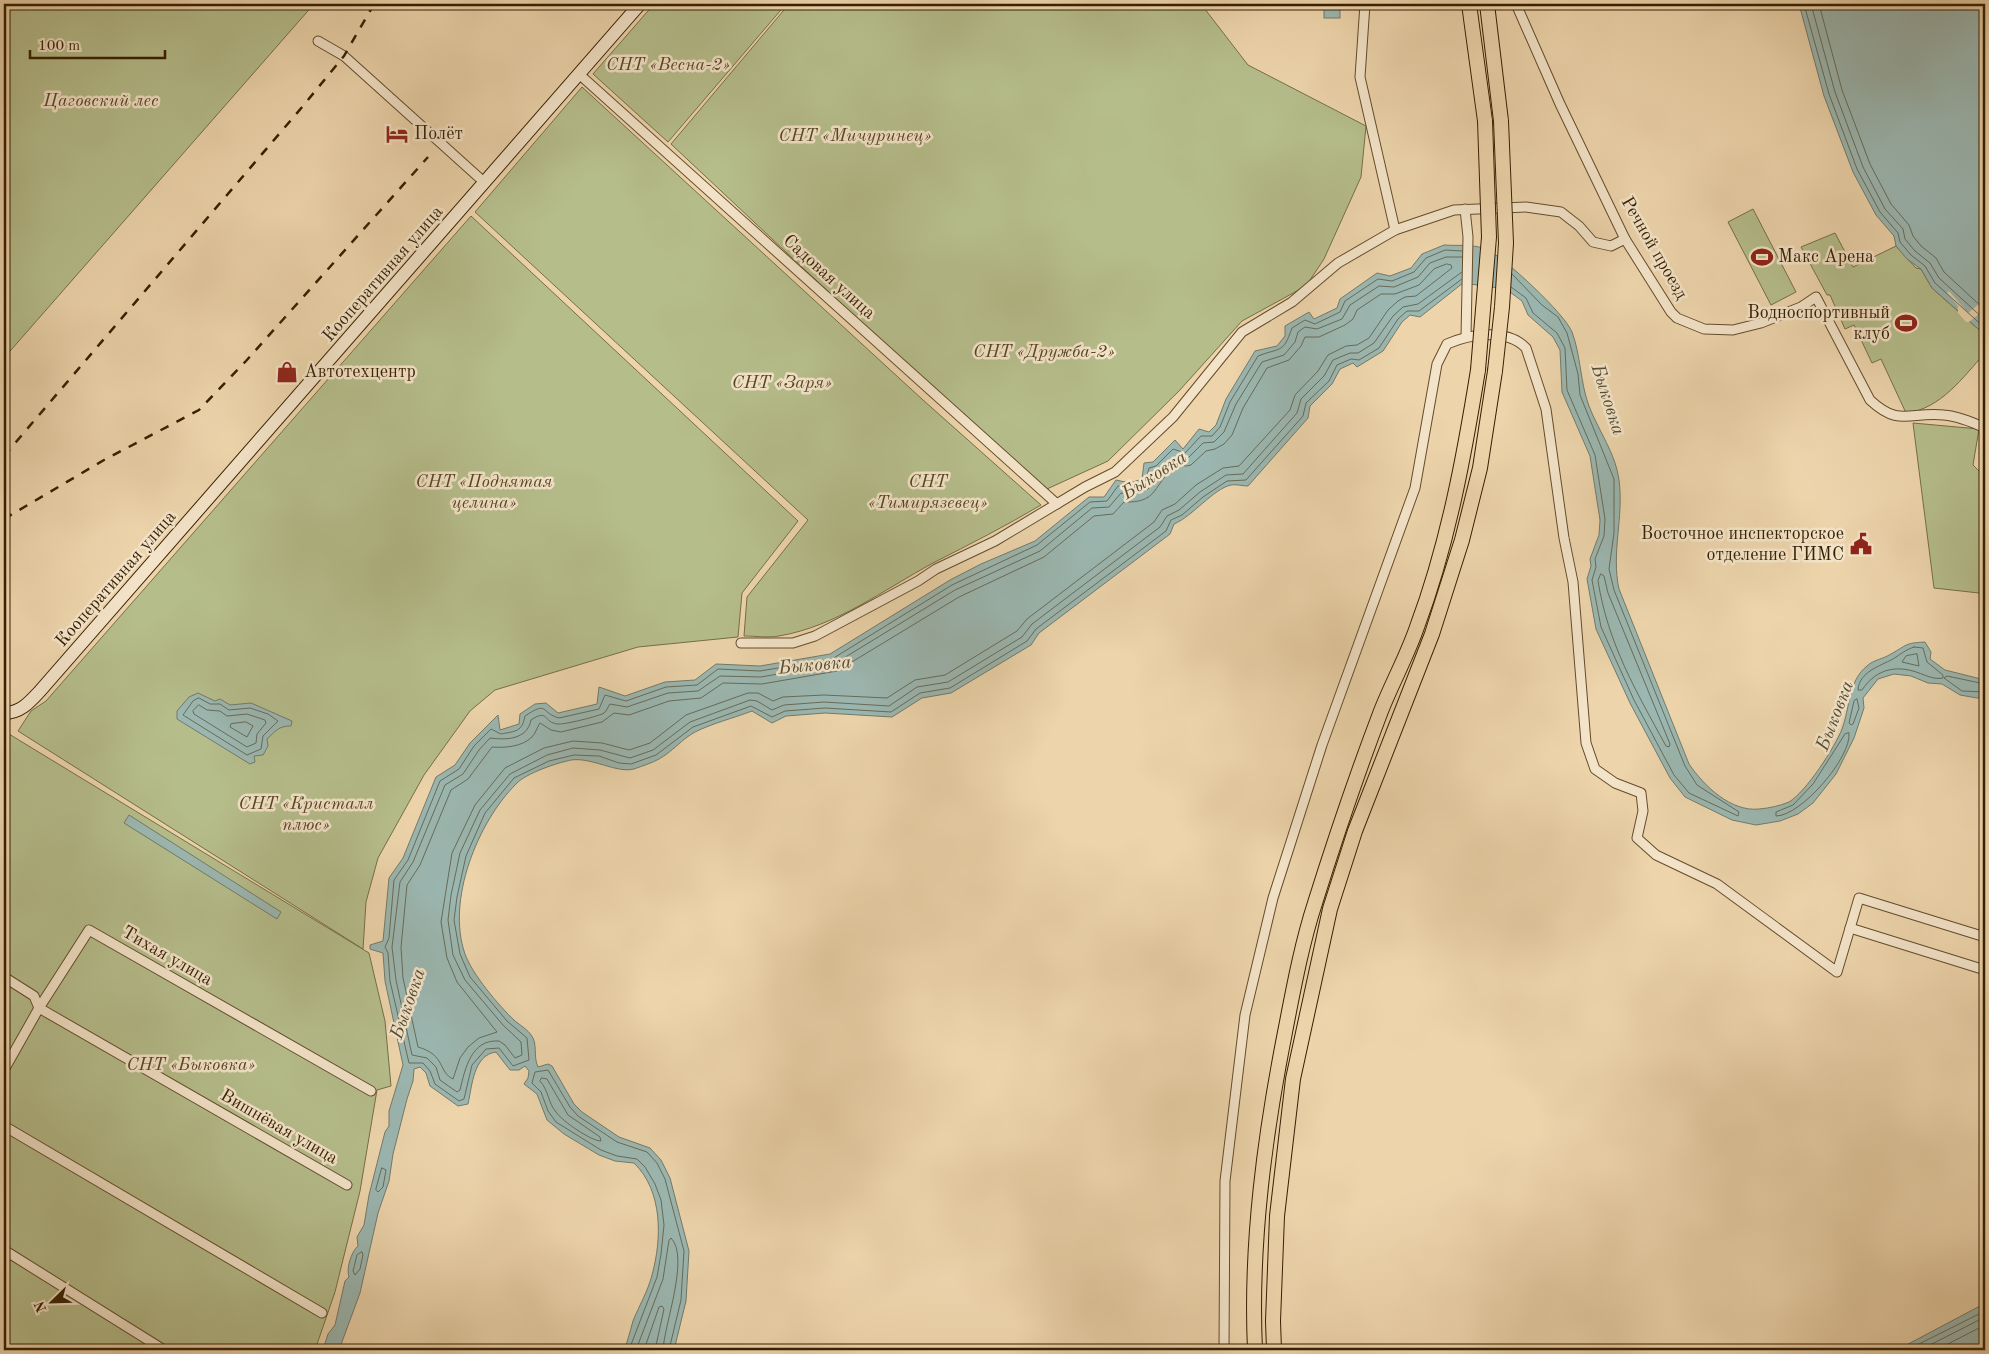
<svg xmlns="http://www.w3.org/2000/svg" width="1989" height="1354" viewBox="0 0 1989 1354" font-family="'Old Standard TT',serif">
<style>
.green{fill:#b5bd8b;stroke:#766e46}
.water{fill:#9bb7b1;stroke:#737a6a}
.pier{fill:#edd4ab}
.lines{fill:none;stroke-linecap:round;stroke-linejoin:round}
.shore{stroke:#686b58;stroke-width:1}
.street-casing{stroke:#644c2b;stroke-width:11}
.secondary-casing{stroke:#361f00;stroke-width:14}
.primary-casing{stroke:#361f00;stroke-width:16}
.street{stroke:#f3e3c8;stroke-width:9}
.secondary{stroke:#f3e3c8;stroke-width:12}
.primary{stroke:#edd4ab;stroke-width:14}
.rail{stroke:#361f00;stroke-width:2.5;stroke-dasharray:9 9;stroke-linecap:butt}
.primary-bridge-casing{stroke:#361f00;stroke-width:16;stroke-linecap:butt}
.primary-bridge{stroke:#edd4ab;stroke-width:14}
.labels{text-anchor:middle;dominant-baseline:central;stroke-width:5;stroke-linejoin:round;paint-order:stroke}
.park-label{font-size:18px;font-style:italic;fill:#564623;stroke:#f3e3c8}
.poi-label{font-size:18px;fill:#361f00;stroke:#f3e3c8;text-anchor:start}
.street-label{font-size:18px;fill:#361f00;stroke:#f3e3c8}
.water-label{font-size:19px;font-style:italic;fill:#544d35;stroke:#f3e3c8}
</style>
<rect width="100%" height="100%" fill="#edd4ab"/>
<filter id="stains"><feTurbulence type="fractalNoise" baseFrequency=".004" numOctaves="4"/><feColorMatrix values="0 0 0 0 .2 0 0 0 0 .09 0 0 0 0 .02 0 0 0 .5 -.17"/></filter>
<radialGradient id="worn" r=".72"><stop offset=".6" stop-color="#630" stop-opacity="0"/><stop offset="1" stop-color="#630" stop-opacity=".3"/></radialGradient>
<g class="green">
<path d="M4,4H314L4,358Z"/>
<path d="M654,4H786L668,142L593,74Z"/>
<path d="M789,4H1184L1186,6L1201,4L1248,65L1366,126L1361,177L1324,259L1306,286L1242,321L1179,391L1108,461L1047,489L918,376L671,144Z"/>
<path d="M582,87L923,400L1041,505C1006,526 970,544 933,563C883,590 837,626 779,636C768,638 755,636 744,636L747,597L808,520L475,212Z"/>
<path d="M1753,209L1796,292L1771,305L1728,222Z"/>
<path d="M471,216L798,521L742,593L738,637L638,647L495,690L470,711L424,775L378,858L366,902L363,949L18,731L31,711L46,701Z"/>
<path d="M1835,233L1853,267L1896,246L1916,268L1921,269L1932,288L1985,335V353C1963,377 1941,409 1906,413L1881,359L1872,363L1854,325L1845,329L1830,295H1827L1801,247Z"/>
<path d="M1913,423L1979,429L1973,465L1985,477V591L1979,593L1934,588Z"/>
<path d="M4,731L369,953L385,1021L391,1086L377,1090L360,1191L335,1292L315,1350H4Z"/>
</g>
<g class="water">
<rect x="1324" y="4" width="16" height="14"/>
<path d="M1799,4H1985V335L1932,288L1921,269L1907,259L1896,246L1894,236L1876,215L1853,172L1824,96Z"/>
<path d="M1444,245C1458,246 1473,244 1486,249C1504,257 1565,314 1572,332C1581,356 1580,382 1589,406C1598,430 1616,454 1619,480C1624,517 1611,553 1619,589L1689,764C1704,786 1731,812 1759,809C1770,808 1779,806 1789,802C1806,792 1835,747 1842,729C1850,708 1848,681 1867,666C1873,660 1883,659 1891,654C1907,645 1905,643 1925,642L1931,652L1930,659L1945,670L1985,680V697L1977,698L1960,695L1942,684L1928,683L1911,676L1894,674L1878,679L1863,698L1864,708L1854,738L1836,774L1813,803L1798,814L1780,821L1756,825L1732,820L1685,797L1670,778L1630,703L1596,629L1587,579L1591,566L1590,559L1599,535L1600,520L1590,456L1562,392L1560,350L1553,337L1528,315L1522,301L1506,289L1463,283L1420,317L1410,315L1402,322L1383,351L1357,367L1353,363L1340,369L1332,384L1310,406L1308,418L1248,486C1243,486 1236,484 1231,485C1213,489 1193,516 1174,524L1170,534L1039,633L1031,645L951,693L922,698L892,717L825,713L786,716L772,723L752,711C734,718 713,723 695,732C682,739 672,752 659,759C652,763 642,766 634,769C618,774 592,757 571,760C557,763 526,773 516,784C478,822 446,900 465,954C472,974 499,1006 515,1021C520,1025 528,1030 531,1035C538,1043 533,1057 538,1067L548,1064L552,1066L574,1104L582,1112L619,1137L650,1148L661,1160L670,1178L689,1251L686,1301L674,1350H624C628,1341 630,1331 633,1321C639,1306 648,1291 652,1275C662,1239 663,1191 634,1163L615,1161L599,1155L564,1134L547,1120L537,1094L524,1084L528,1078L529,1071L525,1066L519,1070H510L496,1052C473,1055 472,1087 468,1104L458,1106L430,1086L426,1073L420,1067L414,1069L413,1081L407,1099L393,1154L389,1181L378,1213L360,1293L339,1350H323L328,1334L335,1325L345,1281L349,1277C346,1269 351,1252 358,1246L357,1237L364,1225L369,1195L385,1132L389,1126V1111L403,1065L385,981L383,953L370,949V945L383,941L389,878L403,858L436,777L455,765L470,743L498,715L500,730L519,724L520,714L535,704L546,703L558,713L597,704L599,687L625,696L665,682L695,680L716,664L760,666L830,654L950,580L981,564L1035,541L1089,497H1104L1116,480L1130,483L1142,479L1144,463L1153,462L1175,440L1183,449L1199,429L1209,432L1216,425L1226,399L1255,351L1277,346L1285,336V326L1309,312L1314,319L1337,308L1340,299L1377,273L1390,276L1411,268L1422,254Z"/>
<path d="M198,693L215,701L220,699L230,705L251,703L292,721L291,726C278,726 276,731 267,739L268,746L263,755L254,756L255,762L250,764L177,719V711L189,697Z"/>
<path d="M129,815L281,912L277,919L124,823Z"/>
<path d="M1985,1306V1350H1897L1978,1307Z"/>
</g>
<path class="pier" d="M1949,291L1968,313L1985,299V309L1969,322H1966L1958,313V306L1947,293Z"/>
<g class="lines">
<g class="shore">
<path d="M1804,4L1829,94L1857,169L1880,212L1898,233L1900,242L1911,255L1925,266L1935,283L1985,328"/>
<path d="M1811,4L1835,92L1863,167L1885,209L1903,229L1905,239L1915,251L1930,263L1939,278L1985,320"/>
<path d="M1819,4L1842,90L1870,164L1891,204L1909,225L1913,236L1921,246L1936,258L1944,272L1985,310"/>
<path d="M1447,264L1451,265L1452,268L1416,296L1405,297L1398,301L1388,310L1369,338L1357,345L1346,346L1328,355L1318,371L1295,395L1290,410L1239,466L1223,468L1196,485L1175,504L1162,510L1154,522L1027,619L1017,631L945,675L915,680L887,698L824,695L783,697L773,701L758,693H748L686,715L650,743L629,750L602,743L573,741L544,748L505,768L475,805L452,853L441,922L447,958L457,982L497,1032L479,1038L468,1047L460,1058L453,1079C438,1072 446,1055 418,1047L403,978L401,947L407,885L420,865L451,790L468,779L492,747C504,748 522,747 532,737C536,733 537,727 540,723L551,730L561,732L602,722L614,713L629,715L669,701L701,698L723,683L762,684L837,671L959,597L1044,557L1094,516L1113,514L1124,502C1156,503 1153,488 1170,471C1171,470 1175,467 1176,466C1181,465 1186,467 1191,465L1206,451L1215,449L1224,444L1232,435L1243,408L1267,368L1289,360L1301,346L1305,337H1319L1345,325L1353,319L1357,310L1381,294H1395L1419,285L1434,269Z"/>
<path d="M1462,272L1418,304L1403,307L1393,316L1374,343L1358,353H1350L1333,360L1324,376L1301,399L1297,413L1243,474L1226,475L1200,492L1179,510L1167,516L1160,527L1032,624L1022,637L948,682L917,687L889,706L824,702L784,705L772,710L757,701L750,700L690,722L653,750L630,758L600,750L573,748L547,755L510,774L480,810L460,853L451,895L448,920L453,955L465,980L503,1025L521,1042L522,1055L515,1058L505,1045L499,1041C471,1039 465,1069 460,1090L457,1092L440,1080L436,1067L427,1058L412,1055L396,980L392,947L400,882L413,862L445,785L463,774L479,750L490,738C506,740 527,740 531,720C549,708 543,723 558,724C563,725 600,716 604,713C607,711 608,706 610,704L627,707L668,693L698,691L720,676L761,677L834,664L955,590L1040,551L1092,508L1109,507L1121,493L1133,494L1148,489L1153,483L1155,473L1173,458L1187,459L1203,443L1214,442L1224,432L1236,404L1262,362L1284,355L1295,342L1298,332L1305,327L1317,329L1342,319L1350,305L1379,286L1394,287L1418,277L1430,263L1446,257H1462"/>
<path d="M1462,279L1419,311H1407L1398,319L1379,348L1359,360L1351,359L1337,365L1329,381L1306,403L1303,416L1246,480L1227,481L1203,497L1182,515L1171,520L1166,531L1036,629L1027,641L950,688L920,693L891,712L825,708L785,711L772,717L751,706L693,727L656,755L631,764L619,763L599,756L574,755L549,761L514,778L485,813L466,856L457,897L454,920L460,954L470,977L507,1021L527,1038L529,1060L513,1066L499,1048L486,1049L472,1065L464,1099L459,1101L435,1084L430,1071L423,1063H409L390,981L388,953L385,947L389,938L394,880L408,860L440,781L459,769L474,746L491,729L501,734C516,731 522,732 525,716C549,700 540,713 559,718L599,709L605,695L626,701L666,687L697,685L718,669L760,671L832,659L952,585L1037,545L1090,502L1107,501L1118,486L1131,488L1145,483L1149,468L1156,466L1173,449L1185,453L1201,436H1212L1220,427L1230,402L1258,356C1281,347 1283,354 1292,328L1305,320L1315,324L1340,312L1345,301L1378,279L1392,281L1414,272L1426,258L1445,250L1462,251"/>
<path d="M1511,287L1526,298L1533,313L1557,333L1565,348L1567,390L1595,455L1605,519L1604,536L1595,559L1596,567L1592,580L1601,627L1634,700L1674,775L1689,793L1738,816L1739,812L1697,785L1685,766L1614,590L1609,569L1614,533V479L1580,395L1578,374L1567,333L1558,317L1542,305L1512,274"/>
<path d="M1601,574L1604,576L1608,593L1670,744L1669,747L1666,746C1636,691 1608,644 1598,581Z"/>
<path d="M1914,647L1923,648L1927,662L1943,675V678C1932,680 1924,674 1913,671C1891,665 1874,672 1862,690H1858C1859,672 1880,666 1893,659C1901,654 1905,650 1914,647Z"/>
<path d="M1917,654L1919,666L1902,662L1906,656Z"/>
<path d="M1985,684L1947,676L1944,678L1962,691L1985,692"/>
<path d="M199,698L210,704H220L229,710L250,708L268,714L278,721L263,736L261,749L247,755L183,715L193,701Z"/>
<path d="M1857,699L1859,708L1853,724L1851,725L1849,723L1854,701Z"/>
<path d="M199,705L207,710L220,711L227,716L247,714L265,720L266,723L257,734L256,743L247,747L194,714L193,711Z"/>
<path d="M246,722L253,726L247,737L230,727L231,724Z"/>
<path d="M1849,733C1852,757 1801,816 1776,816V812L1793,805L1813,784L1845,734Z"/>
<path d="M542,1078L547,1079L568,1115L600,1137L601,1141C591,1141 562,1121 556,1112C548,1103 549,1091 540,1081Z"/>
<path d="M382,1168L386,1170L383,1187L378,1192L376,1190Z"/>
<path d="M362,1252L363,1255L360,1269L355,1275L353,1271L357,1255Z"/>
<path d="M629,1350L657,1277L661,1254L664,1225L661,1200L655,1184L645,1167L637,1159L617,1156L601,1150L556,1122L548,1111L541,1092L532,1083L535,1072L548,1070L570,1107L578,1116L617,1142L647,1152L657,1163L665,1179L684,1251L681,1300L669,1350"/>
<path d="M636,1350L663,1279L669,1240L671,1238C690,1257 664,1325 663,1350"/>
<path d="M644,1350L659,1307L662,1306L664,1309L655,1350"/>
<path d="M1907,1350L1985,1311"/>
<path d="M1920,1350L1985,1317"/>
<path d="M1936,1350L1985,1325"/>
</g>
<g class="street-casing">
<g id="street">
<path d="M1365,4L1360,77L1395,230"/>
<path d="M1516,4L1560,104L1625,239L1671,312L1677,318L1704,329L1733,330L1761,323L1801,307L1816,297L1870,400C1900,428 1910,411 1944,415C1958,416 1972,422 1985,428"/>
<path d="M318,41L344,56L485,183"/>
<path d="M579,74L1057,504"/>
<path d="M1465,209L1468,237L1466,337"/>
<path d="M741,643H793L815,636L918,581L936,569L995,541L1085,487L1115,472L1173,417L1242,332L1292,302L1338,263L1395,230L1454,210L1526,207L1561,212L1579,226L1593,242L1611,246L1625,239"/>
<path d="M1850,928L1985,970"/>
<path d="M4,977L34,996L39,1008L347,1185"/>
<path d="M4,1070L39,1008L89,930L371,1091"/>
<path d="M4,1126L322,1313"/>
<path d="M4,1250L164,1350"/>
<path d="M1224,1350L1225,1181L1245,1015L1273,898L1322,745L1415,488L1437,364L1447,344C1470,334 1507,328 1526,348L1546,409L1564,538L1573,582L1586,743L1595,769L1615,783L1641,793L1643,811L1637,838L1656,855L1717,884L1837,972L1859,898L1985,937"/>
</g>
</g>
<g class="secondary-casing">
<path id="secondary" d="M4,713C20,713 29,703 40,691L640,4"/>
</g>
<g class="primary-casing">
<g id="primary">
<path d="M1469,4L1485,121"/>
<path d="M1487,4L1501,121"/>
<path d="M1255,1350C1250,1243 1265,1133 1286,1027C1294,986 1302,943 1315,903C1335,839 1357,774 1381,711C1392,683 1407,656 1417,627C1448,544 1464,457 1478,370"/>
<path d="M1274,1350L1273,1321L1277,1216L1293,1079L1330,909L1355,831L1432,634L1462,540L1480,468L1495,371"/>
</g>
</g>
<use href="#street" class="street"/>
<use href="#secondary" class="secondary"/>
<use href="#primary" class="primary"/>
<g class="rail">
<path d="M4,456L303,106L344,56L374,4"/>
<path d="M4,519L104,460L199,410L246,361L428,157"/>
</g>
<g class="primary-bridge-casing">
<g id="primary-bridge">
<path d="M1478,370L1489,237L1485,121"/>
<path d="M1495,371L1502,307L1506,243L1501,121"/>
</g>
</g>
<use href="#primary-bridge" class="primary-bridge"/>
</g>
<defs>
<g id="hotel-bare" transform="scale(1.725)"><path d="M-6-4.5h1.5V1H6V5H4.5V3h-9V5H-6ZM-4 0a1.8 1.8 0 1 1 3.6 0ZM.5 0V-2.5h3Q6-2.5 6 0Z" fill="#8f2418" stroke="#f3e3c8" stroke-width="2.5" paint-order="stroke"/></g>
<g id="stadium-bare" transform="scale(1.725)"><path d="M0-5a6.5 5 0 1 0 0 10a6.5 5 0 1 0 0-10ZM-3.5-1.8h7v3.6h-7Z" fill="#8f2418" stroke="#f3e3c8" stroke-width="2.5" paint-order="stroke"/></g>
<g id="shop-bare" transform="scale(1.725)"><path d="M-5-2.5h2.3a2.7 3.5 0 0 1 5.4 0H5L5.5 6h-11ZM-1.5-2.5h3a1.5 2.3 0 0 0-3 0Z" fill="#8f2418" stroke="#f3e3c8" stroke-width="2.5" paint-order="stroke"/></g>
<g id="civic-bare" transform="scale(1.725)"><path d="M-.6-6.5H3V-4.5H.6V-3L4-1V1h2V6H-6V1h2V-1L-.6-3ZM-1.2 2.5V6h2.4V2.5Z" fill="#8f2418" stroke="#f3e3c8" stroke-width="2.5" paint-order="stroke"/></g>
</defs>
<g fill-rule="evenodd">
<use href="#hotel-bare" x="397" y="134"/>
<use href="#stadium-bare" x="1762" y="257"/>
<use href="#stadium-bare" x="1906" y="323"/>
<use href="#shop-bare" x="287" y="372"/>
<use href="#civic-bare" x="1861" y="544"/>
</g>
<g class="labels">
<g class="park-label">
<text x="668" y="65">СНТ «Весна-2»</text>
<text x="101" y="101">Цаговский лес</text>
<text x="855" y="136">СНТ «Мичуринец»</text>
<text x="1044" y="352">СНТ «Дружба-2»</text>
<text x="782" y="383">СНТ «Заря»</text>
<text x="484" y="482">СНТ «Поднятая<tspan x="484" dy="21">целина»</tspan></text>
<text x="928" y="482">СНТ<tspan x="928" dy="21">«Тимирязевец»</tspan></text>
<text x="306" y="804">СНТ «Кристалл<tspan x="306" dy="21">плюс»</tspan></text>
<text x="191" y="1065">СНТ «Быковка»</text>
</g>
<g class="poi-label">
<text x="414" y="134">Полёт</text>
<text x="1778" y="257">Макс Арена</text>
<text x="1890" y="313" text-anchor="end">Водноспортивный<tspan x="1890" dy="21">клуб</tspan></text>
<text x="304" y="372">Автотехцентр</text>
<text x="1844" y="534" text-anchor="end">Восточное инспекторское<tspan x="1844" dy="21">отделение ГИМС</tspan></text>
</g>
<g class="street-label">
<text transform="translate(1654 248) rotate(60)">Речной проезд</text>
<text transform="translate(383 274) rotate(-49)">Кооперативная улица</text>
<text transform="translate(829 277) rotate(42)">Садовая улица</text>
<text transform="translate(116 579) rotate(-49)">Кооперативная улица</text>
<text transform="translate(167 956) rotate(30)">Тихая улица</text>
<text transform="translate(279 1127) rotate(30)">Вишнёвая улица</text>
</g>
<g class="water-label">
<text transform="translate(1607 400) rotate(72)">Быковка</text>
<text transform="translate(1155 476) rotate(-33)">Быковка</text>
<text transform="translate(815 666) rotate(-5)">Быковка</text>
<text transform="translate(1836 716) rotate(-69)">Быковка</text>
<text transform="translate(409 1004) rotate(-71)">Быковка</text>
</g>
</g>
<rect width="1989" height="1354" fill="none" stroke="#edd4ab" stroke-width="20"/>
<rect x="5" y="5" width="1979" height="1344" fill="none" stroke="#361f00" stroke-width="2.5"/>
<rect x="10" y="10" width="1969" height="1334" fill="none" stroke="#361f00"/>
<g transform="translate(52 1302) rotate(247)" stroke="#f3e3c8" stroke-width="4" paint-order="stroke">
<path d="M0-4L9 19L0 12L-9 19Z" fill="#361f00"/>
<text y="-8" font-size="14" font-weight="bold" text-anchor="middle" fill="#361f00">N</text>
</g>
<path d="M30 50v8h135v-8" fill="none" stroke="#361f00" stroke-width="2.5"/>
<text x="38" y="50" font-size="15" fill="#361f00" stroke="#f3e3c8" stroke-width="4" paint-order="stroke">100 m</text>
<rect width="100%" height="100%" filter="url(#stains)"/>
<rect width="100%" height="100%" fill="url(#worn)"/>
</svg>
